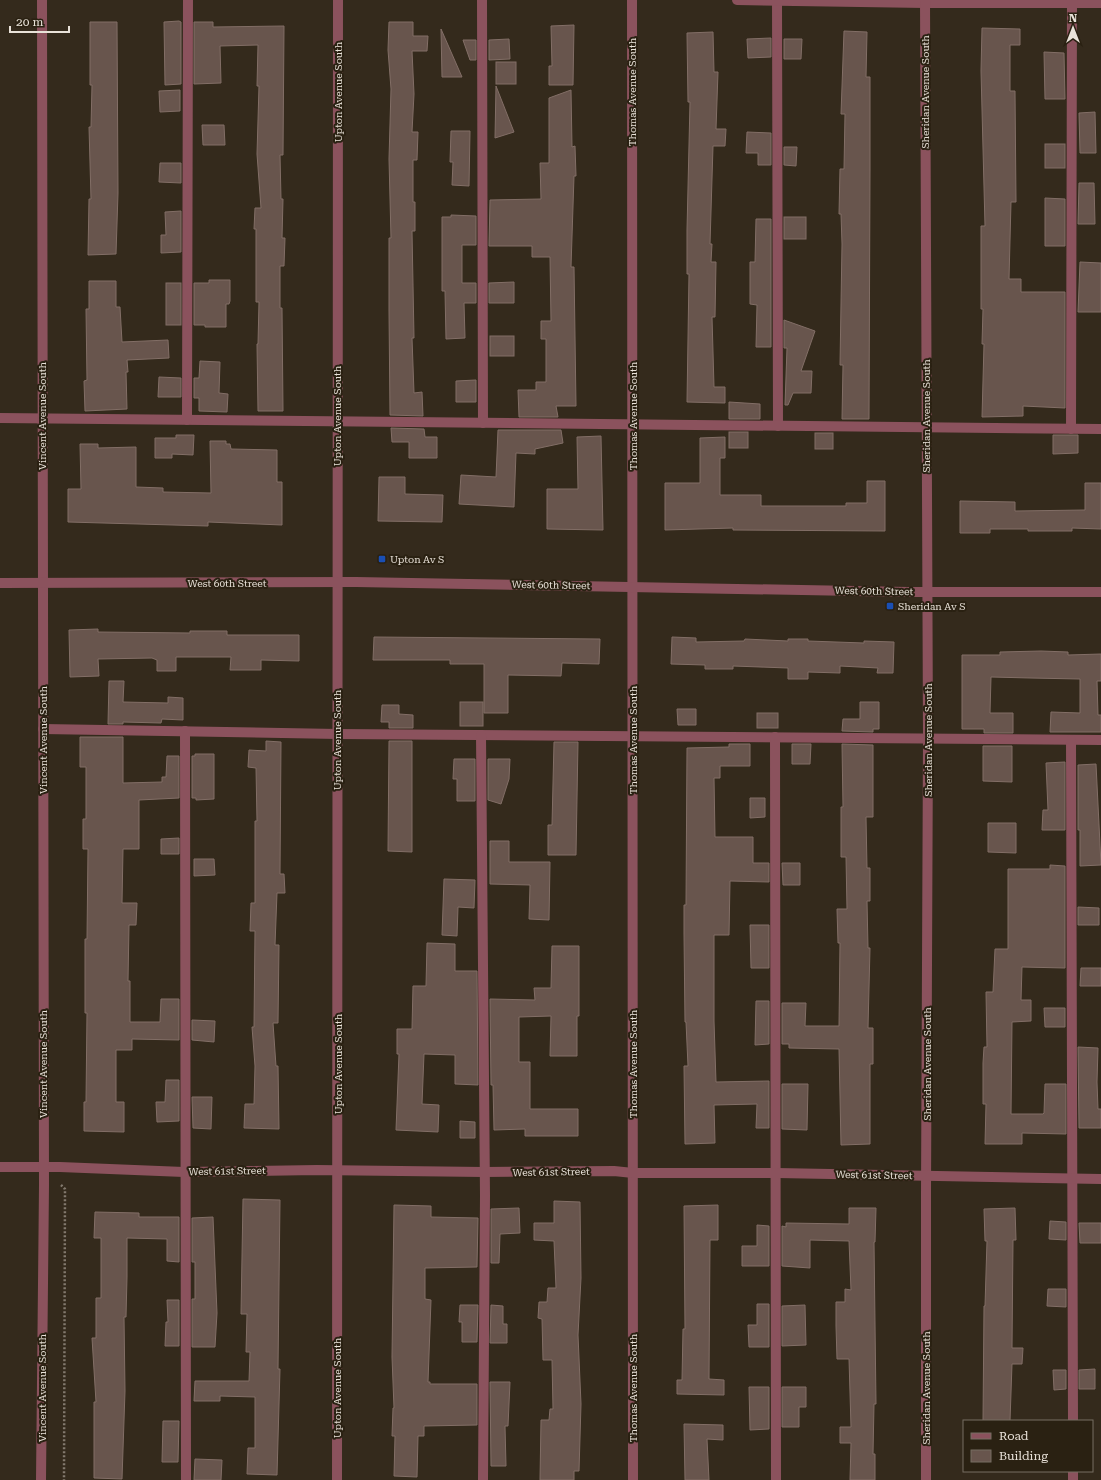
<svg xmlns="http://www.w3.org/2000/svg" width="1101" height="1480" viewBox="0 0 1101 1480" font-family="'Roboto Serif',serif">
<style>
.building{fill:#68554d;stroke:#826e66}
.lines{fill:none;stroke-linecap:round;stroke-linejoin:round}
.path{stroke:#82796d;stroke-width:2.5;stroke-dasharray:2 2;stroke-linecap:butt}
.service{stroke:#8b525d;stroke-width:10}
.minor{stroke:#8b525d;stroke-width:10}
.tertiary{stroke:#8b525d;stroke-width:10}
.transit-dot{fill:#1a4fb4;stroke:#2a2112;stroke-width:1.5}
.labels{text-anchor:middle;dominant-baseline:central;stroke-width:4;stroke-linejoin:round;paint-order:stroke}
.street-label{font-size:10px;fill:#e9e2d9;stroke:#2a2112}
.poi-label{font-size:10px;fill:#e9e2d9;stroke:#2a2112;text-anchor:start}
</style>
<rect width="100%" height="100%" fill="#342a1c"/>
<g class="building">
<path d="M179,21L181,22V84L165,85L164,22Z"/>
<path d="M90,22H117L118,193L116,254L88,255L89,199H91L89,127H91L92,85H90Z"/>
<path d="M194,22H213V27L284,26L283,155H280L281,199H283L282,238H285L284,266H280V308H282L283,411H258L257,344H258L259,302H256V229H254L255,208H261L257,154L259,86H257L258,45L220,46L221,83L194,84Z"/>
<path d="M389,22H413V36H428L427,51H412L414,94L412,132H418L417,160H413V202H415V231H412L414,338H412L414,393L422,392L423,416L390,415L389,311V238H391L389,159L391,89L388,50Z"/>
<path d="M574,25L573,85H549V66H552L551,26Z"/>
<path d="M982,28L1020,29V45H1010V91H1015L1016,202H1011L1009,279H1021V292H1065V408L1023,406V416L982,417L984,344H982L983,309H981V226H985L981,71Z"/>
<path d="M441,30V29L462,77H442Z"/>
<path d="M844,31L867,32L866,77H870V170L869,419H842L843,365H840L842,244L841,214H839L840,169H844L845,114H841Z"/>
<path d="M713,32L714,72H718L716,129H726L725,146H713L710,244H712L711,262H716L715,317H712L714,387H725V403L687,402L689,274H687V230L690,102H688L687,33Z"/>
<path d="M771,38V57L748,58L747,39Z"/>
<path d="M509,39L510,59L489,60V40Z"/>
<path d="M784,39H802L801,59H784Z"/>
<path d="M463,40H476V60H470Z"/>
<path d="M1044,52L1064,53L1065,99H1045Z"/>
<rect x="496" y="62" width="20" height="22"/>
<path d="M496,86L514,132L495,138Z"/>
<path d="M180,90V111L160,112L159,91Z"/>
<path d="M571,90L572,147L575,146L576,176H574L571,267H574L576,406H556L558,417H519L518,390H536V382H546V339H541V321H551L550,257H532V246H489L490,200L541,199L540,163H549V98Z"/>
<path d="M1095,112L1096,153H1080L1079,113Z"/>
<path d="M202,125H224L225,145H203Z"/>
<path d="M451,131H470L469,186L452,185L453,162H450Z"/>
<path d="M747,132L771,133V165H758V153H746Z"/>
<rect x="1045" y="144" width="20" height="24"/>
<path d="M784,147H797L796,166L784,165Z"/>
<path d="M160,163H181V183L159,182Z"/>
<path d="M1079,183H1094L1095,224H1078Z"/>
<path d="M1045,198L1065,199V246H1045Z"/>
<path d="M181,211V252L161,253V235H166L165,212Z"/>
<path d="M451,215L476,216V245H462V283H476V303H464L465,338L446,339L445,291H442V217H451Z"/>
<rect x="784" y="217" width="22" height="22"/>
<path d="M756,219H771V347H756L757,305L750,304V262H755Z"/>
<path d="M1080,262L1101,263V312H1078Z"/>
<path d="M209,280H230V301L229,304H226V327H205V325H194V283H209Z"/>
<path d="M89,281H116V307H120L122,342L168,340L169,358L127,360L128,372H126L127,409L85,411L84,381L87,380L86,309H89Z"/>
<path d="M514,282V303H489V283Z"/>
<rect x="166" y="283" width="15" height="42"/>
<path d="M784,320L815,331L801,371H812L811,393H793L788,405H785L787,348H784Z"/>
<rect x="490" y="336" width="24" height="20"/>
<path d="M200,361L220,362L219,393L228,394L227,412L199,411V398H194V378H199Z"/>
<path d="M159,377L181,378V397H158Z"/>
<path d="M476,380V402H456V381Z"/>
<path d="M729,402L760,404V419H729Z"/>
<path d="M391,428L424,429L425,437H437V458H409V442H392Z"/>
<path d="M498,430H561L563,443L535,449V454L516,453L514,507L459,504L461,475L496,477Z"/>
<rect x="729" y="432" width="19" height="16"/>
<rect x="815" y="433" width="18" height="16"/>
<path d="M176,435H194L193,455L172,454V458H155V438H176Z"/>
<path d="M1053,435H1078V453L1053,454Z"/>
<path d="M601,436L603,530L547,529V489H578L577,437Z"/>
<path d="M725,437V458H720V495H761V506H846V503H867V481H885V531L733,530V528L665,530V483H700V438Z"/>
<path d="M210,441H226V444H230L231,449L277,450V482H282V525L208,522V526L68,522V489H81L80,444H98V448L136,447V487L163,488V492L211,493Z"/>
<path d="M379,477H405V494L443,495L442,522L378,521Z"/>
<path d="M1085,483H1101V529L1072,528V531H1028V529H990V533H960V501L1015,502V511L1085,510Z"/>
<path d="M98,629V632L190,633V631H227V635H299V661L261,660V670H230L231,657H176V671H157V660L152,658L98,659L99,676L70,677L69,630Z"/>
<path d="M374,637L600,639L599,664L562,663L561,676L508,675V713H484V664H450V660H373Z"/>
<path d="M672,637L696,638V642L744,641L745,639L788,641V639H808V641L864,643V641L894,642L893,673H877L878,668L840,666V673L808,672V679H788V668L733,666V669H705V665L671,664Z"/>
<path d="M1041,651L1068,652V655L1101,654V681H1097L1098,715H1101V732H1050L1051,712L1080,713V679L1030,678L991,677L990,713H1013V733H984V729H962V655H1000V652Z"/>
<path d="M109,681H124L123,702L168,703V697L183,698V720L162,719L161,723L123,722V724H108Z"/>
<rect x="460" y="702" width="23" height="24"/>
<path d="M860,702H879V729H873V732L842,731L843,719H860Z"/>
<path d="M382,705H399V714L413,715V728H389V722H381Z"/>
<path d="M677,709H696V725H678Z"/>
<rect x="757" y="713" width="21" height="15"/>
<path d="M80,737H123V783L162,782V777H166L167,756H179V798L139,800V849H123L122,903H137L136,925H129L128,981H130V1022H160L161,999H179V1040L132,1039V1050H116V1102H124V1132L84,1131V1102H86L87,1013H85V939H87L88,849H83V819H86V767H80Z"/>
<path d="M266,741L281,742L280,874H284L285,893H277L275,945H279L278,1023H273L276,1066H278L279,1129L244,1128L245,1104H254L255,1066L252,1027H254L255,931H250L251,903H255V821H257L256,768L248,767L249,750L266,751Z"/>
<path d="M389,741H412V852L388,851Z"/>
<path d="M554,742H578L576,855H548V825H552Z"/>
<path d="M729,744H750V766H720V778H714L715,837H753V863H769V882L730,881L729,935H714V1021L716,1082L769,1081V1128H756L757,1104L714,1105L715,1143L685,1144L684,1066H688L686,1022H685L684,934V905H686L687,748L729,747Z"/>
<path d="M792,744H811L810,764H792Z"/>
<path d="M842,744L873,745V817H866L867,868H870V901H867L868,948H870L868,1028H873V1064H870V1144L841,1145L839,1049L789,1048V1044H782V1003H806L805,1026H839L840,943H838L837,909H847L846,857H841V807H843Z"/>
<path d="M983,746H1012V782L983,781Z"/>
<path d="M195,754H214V799L196,800V798H192V756H195Z"/>
<path d="M454,759H475V801H457V779H453Z"/>
<path d="M488,759H510L509,779L501,804L488,800Z"/>
<path d="M1065,762V830H1042L1043,810H1048L1046,763Z"/>
<path d="M1096,764L1101,865L1080,866V830H1078V765Z"/>
<path d="M750,798H765V817L750,818Z"/>
<path d="M988,823H1016V853L988,852Z"/>
<path d="M179,838V854H161V839Z"/>
<path d="M490,841H509V862H550L549,920L529,919L530,885L490,884Z"/>
<path d="M194,859H214L215,875L194,876Z"/>
<path d="M782,863H800V885H783Z"/>
<path d="M1050,865L1065,866V968L1022,967L1021,1000H1031V1021L1012,1022L1011,1114H1043L1044,1113L1045,1084H1066V1134L1022,1133V1144H985L986,1104H983V1063L984,1047H987L986,992H993L995,949H1008V869H1050Z"/>
<path d="M444,879L475,880L474,908L458,907L457,936L442,935Z"/>
<path d="M1078,907L1099,908V925H1078Z"/>
<path d="M750,925H769V968H751Z"/>
<path d="M427,943L455,944V971H477L478,1085L455,1084V1055L424,1054L422,1104L439,1105L438,1132L396,1130L399,1054H397V1029H412L413,986H426Z"/>
<path d="M552,946H579V1016H577V1056H550L551,1016L519,1017V1062H530V1109H578V1136H525V1129L494,1130L493,1085H491L490,999L535,1000L534,988H551Z"/>
<path d="M1081,968H1101V986H1080Z"/>
<path d="M756,1001H769V1044L755,1045Z"/>
<path d="M1044,1008H1065V1027H1045Z"/>
<path d="M192,1020L215,1021L214,1042L192,1040Z"/>
<path d="M1078,1047L1098,1048L1097,1082L1098,1109H1101V1128H1079Z"/>
<path d="M166,1080H179V1121L157,1122L156,1102H165Z"/>
<path d="M782,1084H808L807,1130L782,1129Z"/>
<path d="M192,1097H212L211,1129L193,1128Z"/>
<path d="M460,1121L475,1122V1138H460Z"/>
<path d="M243,1199L280,1200L278,1369H280L277,1475L247,1474L248,1448H255V1397L220,1396V1401H194L195,1381H249L250,1352H246L247,1314H241Z"/>
<path d="M554,1201L580,1202L581,1278L578,1335L581,1404L579,1471H574V1480H540L541,1420H549L550,1409H553L552,1360H543L542,1319L538,1318L539,1302H547L548,1288H556L554,1241L534,1240V1223H554Z"/>
<path d="M394,1205L431,1206V1217L478,1218L477,1267L425,1268V1299L431,1300L428,1382H430V1384H477V1425L424,1426V1436H418L417,1477L394,1476L395,1436H392L393,1408H394L392,1357Z"/>
<path d="M718,1205V1240H710L709,1379L724,1380V1395L677,1394V1380H682L683,1329H685L684,1206Z"/>
<path d="M519,1208L520,1233L500,1234L499,1263H491V1209Z"/>
<path d="M849,1208H876L875,1242H874L876,1404H874L873,1454H875V1480H850L851,1443H840V1427H851L849,1359H837L836,1326V1302H845V1289L851,1290L849,1241L810,1240V1268L782,1266V1226L786,1227V1223L849,1224Z"/>
<path d="M1015,1208L1016,1240H1013L1012,1348H1023L1022,1364H1012L1010,1421H983L984,1306H985L987,1241H985L984,1209Z"/>
<path d="M95,1212L139,1213V1217H179V1262L167,1261V1239L127,1238V1277L126,1317H124L125,1391L122,1479L94,1478V1402H96L92,1338H96V1298H101V1238H94Z"/>
<path d="M213,1217L217,1313L215,1347H192V1299H195V1262H192V1218Z"/>
<path d="M1050,1221L1066,1222V1240L1049,1239Z"/>
<path d="M1079,1223H1101V1243H1080Z"/>
<path d="M757,1225L769,1226V1266H742V1246H757Z"/>
<path d="M1048,1289H1066V1307L1047,1306Z"/>
<path d="M167,1300H179V1346H165L166,1322H168Z"/>
<path d="M757,1304H769V1347H749L748,1325H757Z"/>
<path d="M460,1305H478L477,1342H462V1322H459Z"/>
<path d="M491,1305L503,1306V1324H507V1343H490Z"/>
<path d="M805,1305L806,1345L782,1346V1306Z"/>
<path d="M1095,1369V1389H1079V1370Z"/>
<path d="M1053,1370H1066V1389L1054,1390Z"/>
<path d="M490,1382H510L508,1426H505L506,1466H491Z"/>
<path d="M749,1387H769V1429L750,1430Z"/>
<path d="M782,1387H806V1407H799V1427H782Z"/>
<path d="M163,1421H179L178,1462H162Z"/>
<path d="M684,1424L723,1425V1440L707,1439L709,1480H685Z"/>
<path d="M195,1459L222,1460L221,1480H194Z"/>
</g>
<g class="lines">
<path class="path" d="M61,1185L65,1189L64,1480"/>
<g class="service">
<path d="M482,0L483,423"/>
<path d="M777,0L778,426"/>
<path d="M0,418L1101,429"/>
<path d="M187,420L188,0"/>
<path d="M1071,429L1072,0"/>
<path d="M43,729L338,734L1101,740"/>
<path d="M185,731L186,1480"/>
<path d="M481,735L485,1195L483,1480"/>
<path d="M775,737L776,1480"/>
<path d="M1071,740L1073,1421"/>
<path d="M1073,1471V1480"/>
</g>
<g class="minor">
<path d="M632,0L633,1480"/>
<path d="M737,0L925,3H1101"/>
<path d="M925,0L928,738L926,1193V1480"/>
<path d="M0,1167H60L184,1172L317,1170L484,1172L614,1171L633,1173H777L1101,1179"/>
<path d="M41,1480L44,1185L42,0"/>
<path d="M337,1480L338,0"/>
</g>
<path class="tertiary" d="M0,583L356,582L908,592H1101"/>
</g>
<g class="transit-dot">
<rect x="378" y="555" width="8" height="8" rx="2"/>
<rect x="886" y="602" width="8" height="8" rx="2"/>
</g>
<g class="labels">
<g class="street-label">
<text transform="translate(338 92) rotate(-90)">Upton Avenue South</text>
<text transform="translate(632 92) rotate(-90)">Thomas Avenue South</text>
<text transform="translate(925 92) rotate(-90)">Sheridan Avenue South</text>
<text transform="translate(42 416) rotate(-90)">Vincent Avenue South</text>
<text transform="translate(337 416) rotate(-90)">Upton Avenue South</text>
<text transform="translate(633 416) rotate(-90)">Thomas Avenue South</text>
<text transform="translate(926 416) rotate(-90)">Sheridan Avenue South</text>
<text x="227" y="583">West 60th Street</text>
<text transform="translate(551 585) rotate(1)">West 60th Street</text>
<text transform="translate(874 591) rotate(1)">West 60th Street</text>
<text transform="translate(43 740) rotate(-90)">Vincent Avenue South</text>
<text transform="translate(337 740) rotate(-90)">Upton Avenue South</text>
<text transform="translate(633 740) rotate(-90)">Thomas Avenue South</text>
<text transform="translate(928 740) rotate(-90)">Sheridan Avenue South</text>
<text transform="translate(43 1064) rotate(-90)">Vincent Avenue South</text>
<text transform="translate(338 1064) rotate(-90)">Upton Avenue South</text>
<text transform="translate(633 1064) rotate(-90)">Thomas Avenue South</text>
<text transform="translate(927 1064) rotate(-90)">Sheridan Avenue South</text>
<text transform="translate(227 1171) rotate(-1)">West 61st Street</text>
<text transform="translate(551 1172) rotate(-1)">West 61st Street</text>
<text transform="translate(874 1175) rotate(1)">West 61st Street</text>
<text transform="translate(42 1388) rotate(-90)">Vincent Avenue South</text>
<text transform="translate(337 1388) rotate(-90)">Upton Avenue South</text>
<text transform="translate(633 1388) rotate(-90)">Thomas Avenue South</text>
<text transform="translate(926 1388) rotate(-90)">Sheridan Avenue South</text>
</g>
<g class="poi-label">
<text x="390" y="559">Upton Av S</text>
<text x="898" y="606">Sheridan Av S</text>
</g>
</g>
<rect x="963" y="1420" width="130" height="52" fill="#2a2112" stroke="#766e62"/>
<rect x="971" y="1433" width="20" height="6" fill="#8b525d" stroke="#766e62"/>
<text x="999" y="1440" font-size="12" fill="#e9e2d9">Road</text>
<rect x="971" y="1450" width="20" height="12" fill="#68554d" stroke="#766e62"/>
<text x="999" y="1460" font-size="12" fill="#e9e2d9">Building</text>
<g transform="translate(1073 28)" stroke="#2a2112" stroke-width="3" paint-order="stroke">
<path d="M0-3L7 15L0 10L-7 15Z" fill="#e9e2d9"/>
<text y="-6" font-size="11" font-weight="bold" text-anchor="middle" fill="#e9e2d9">N</text>
</g>
<path d="M10 26v6h59v-6" fill="none" stroke="#e9e2d9" stroke-width="2"/>
<text x="16" y="26" font-size="12" fill="#e9e2d9" stroke="#2a2112" stroke-width="3" paint-order="stroke">20 m</text>
</svg>
